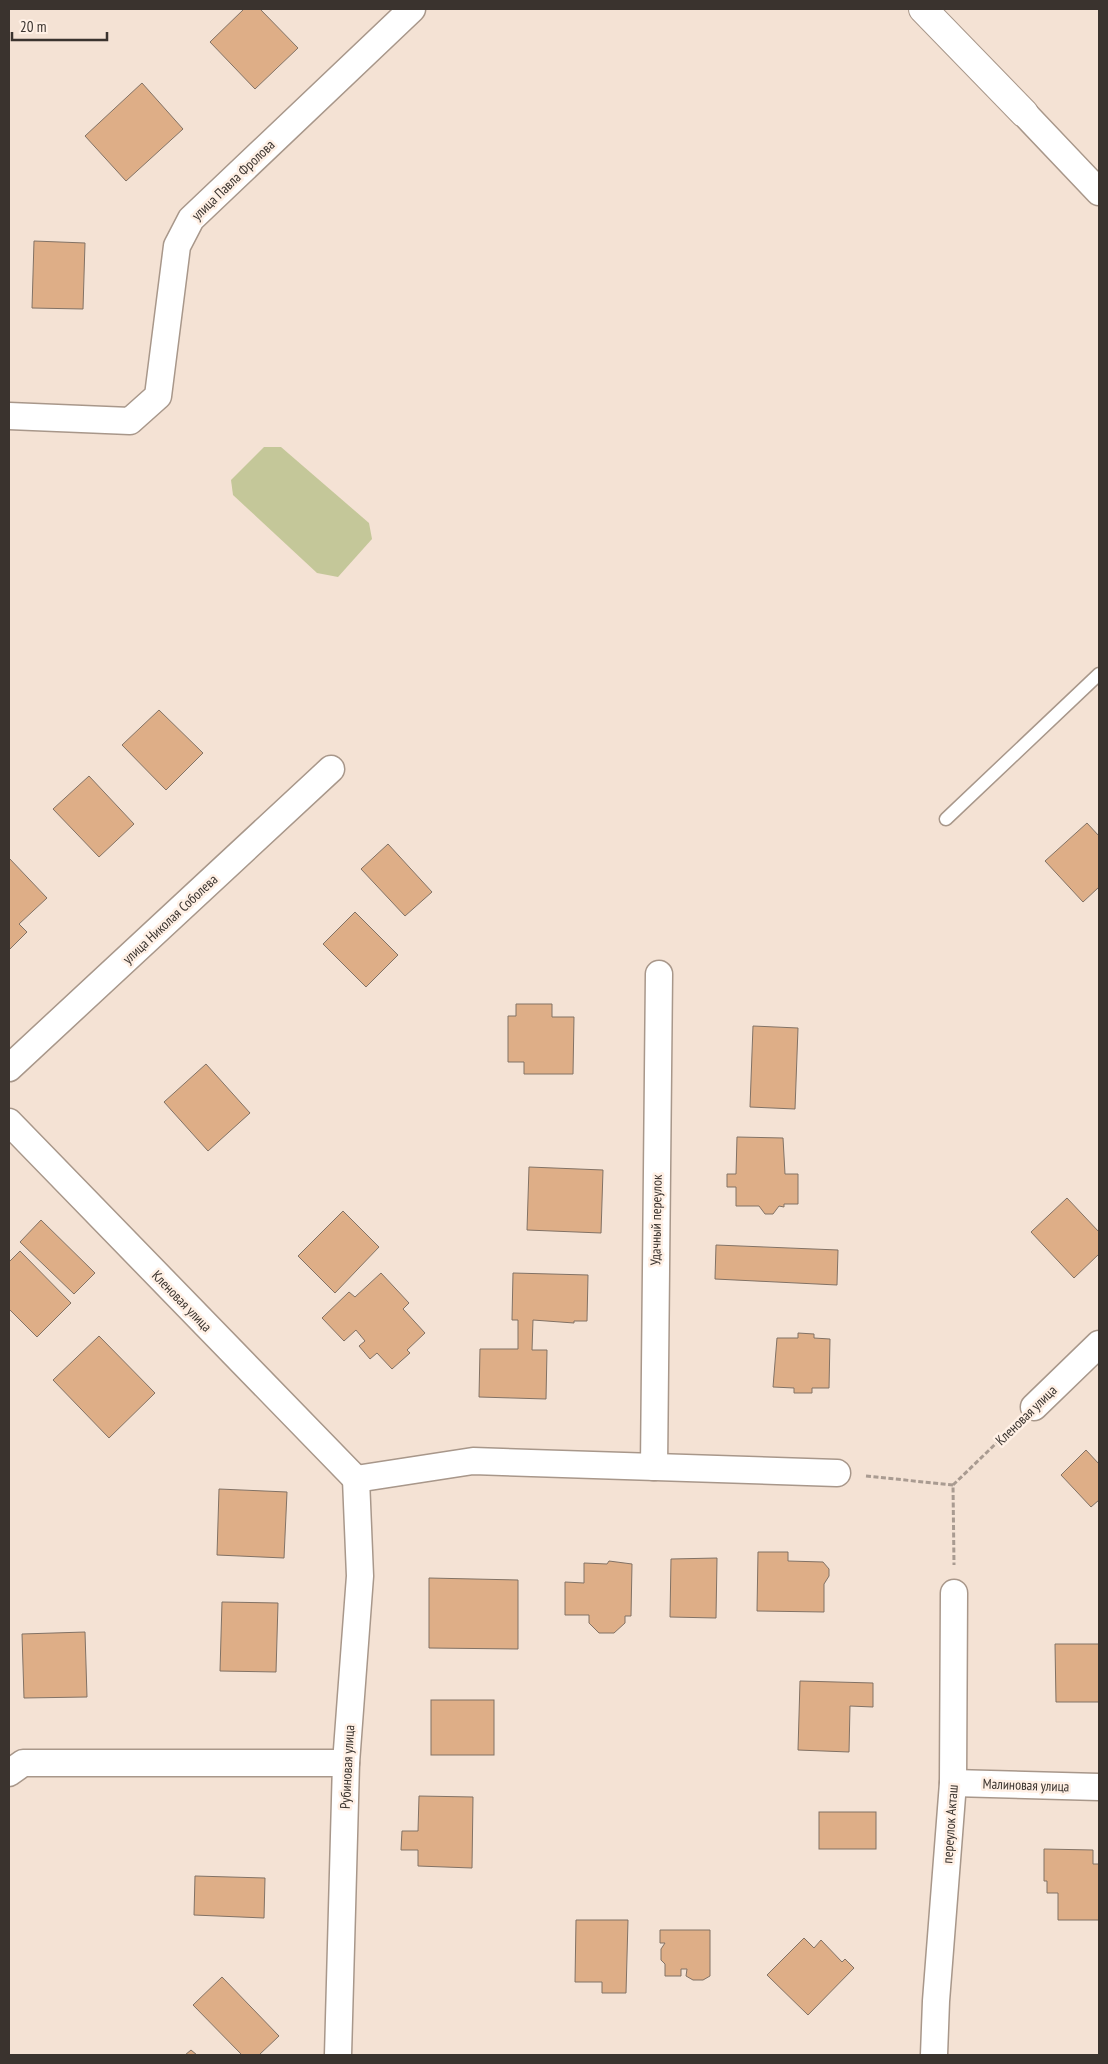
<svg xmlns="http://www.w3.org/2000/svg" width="1108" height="2064" viewBox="0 0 1108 2064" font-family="'PT Sans Narrow',sans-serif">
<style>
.green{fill:#c4c799}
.building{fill:#deae87;stroke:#827265}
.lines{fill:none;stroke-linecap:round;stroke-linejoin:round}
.lane-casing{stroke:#a8978a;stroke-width:15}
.street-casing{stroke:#a8978a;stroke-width:29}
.secondary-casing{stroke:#a8978a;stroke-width:30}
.path{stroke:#a99b91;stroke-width:3;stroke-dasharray:5 2.5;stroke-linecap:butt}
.lane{stroke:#fff;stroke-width:12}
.street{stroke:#fff;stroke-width:26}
.secondary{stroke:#fff;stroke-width:28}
.labels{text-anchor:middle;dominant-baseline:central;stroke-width:5;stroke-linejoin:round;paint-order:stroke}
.street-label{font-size:14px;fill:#3a332e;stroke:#fff0e5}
</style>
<rect width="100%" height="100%" fill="#f4e2d4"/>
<path class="green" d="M264,447H281L369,523L372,539L338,577L317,573L233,495L231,480Z"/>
<g class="building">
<path d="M244,9H260L298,48L255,89L210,42Z"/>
<path d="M142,83L183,129L126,181L85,136Z"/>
<path d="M34,241L85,243L83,309L32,308Z"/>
<path d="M159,710L203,753L166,790L122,745Z"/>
<path d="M89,776L134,824L99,857L53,809Z"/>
<path d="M1087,823L1099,836V887L1083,902L1045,861Z"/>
<path d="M388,844L432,892L405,916L361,869Z"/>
<path d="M9,858L47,898L19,924L27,932L9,950Z"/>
<path d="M355,912L398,955L366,987L323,944Z"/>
<path d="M516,1004H552V1017H574L573,1074H524V1062H508V1016H516Z"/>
<path d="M753,1026L798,1028L795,1109L750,1107Z"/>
<path d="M206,1064L250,1113L208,1151L164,1102Z"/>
<path d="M737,1137L783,1138L785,1174H798V1204H784V1207L779,1206L773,1214H765L759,1206H736V1187H727V1174H736Z"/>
<path d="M529,1167L603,1170L601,1233L527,1230Z"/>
<path d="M1067,1198L1099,1232V1254L1074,1278L1031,1232Z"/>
<path d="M343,1211L379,1247L335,1293L298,1256Z"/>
<path d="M41,1220L95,1273L74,1294L20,1242Z"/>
<path d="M716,1245L838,1250L837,1285L715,1279Z"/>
<path d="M20,1251L71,1303L37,1337L9,1309V1262Z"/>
<path d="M381,1273L409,1303L403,1309L425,1333L407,1350L410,1353L392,1369L377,1353L370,1359L359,1346L365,1341L356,1330L344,1341L322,1318L349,1292L355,1297Z"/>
<path d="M513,1273L588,1275L587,1321H574V1323L533,1320L532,1350H547L546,1399L479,1397L480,1349H518V1320H512Z"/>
<path d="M798,1333L814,1334V1338L830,1339L829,1388H812V1393H794V1388L773,1387L777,1338H798Z"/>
<path d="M99,1336L155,1393L109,1438L53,1380Z"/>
<path d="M1086,1450L1099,1464V1500L1091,1507L1061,1475Z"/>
<path d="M219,1489L287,1492L284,1558L217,1555Z"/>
<path d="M758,1552H788V1561L823,1562L829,1569V1576L824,1584V1612L757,1611Z"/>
<path d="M717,1558L716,1618L670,1617L671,1559Z"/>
<path d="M609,1561L632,1564L631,1616H625V1623L614,1633H599L589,1623V1615H565V1582L584,1583V1563L607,1564Z"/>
<path d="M429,1578L518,1580V1649L429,1648Z"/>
<path d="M222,1602L278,1603L276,1672L220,1671Z"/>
<path d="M85,1632L87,1697L24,1698L22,1634Z"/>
<path d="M1055,1644H1099V1702H1056Z"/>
<path d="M800,1681L873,1683V1707L850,1706L849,1752L798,1750Z"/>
<rect x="431" y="1700" width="63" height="55"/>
<path d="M419,1796L473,1797L472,1868L418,1866V1850H401L402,1831H418Z"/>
<rect x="819" y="1812" width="57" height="37"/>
<path d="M1044,1849L1093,1850V1864H1099V1920H1058V1893H1047V1881H1044Z"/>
<path d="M195,1876L265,1878L264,1918L194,1915Z"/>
<path d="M576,1920H628L626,1993H602V1982H575Z"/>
<path d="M660,1930H710V1976L703,1980H693L686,1976L687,1969H681V1976H665V1964L661,1960V1949L665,1943H660Z"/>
<path d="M804,1938L814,1948L821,1940L842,1962L845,1959L854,1968L808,2015L767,1975Z"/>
<path d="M222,1977L279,2036L259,2055H242L193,2005Z"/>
<path d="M191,2050L197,2055H185Z"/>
</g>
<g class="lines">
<g class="lane-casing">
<path id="lane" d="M946,819L1099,674"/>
</g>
<g class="street-casing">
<g id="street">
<path d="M1024,113L1099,192"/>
<path d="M9,416L130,421L158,396L177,246L191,219L412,9"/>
<path d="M9,1068L331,769"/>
<path d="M9,1122L356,1479"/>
<path d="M1034,1407L1099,1344"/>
<path d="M654,1467L659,974"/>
<path d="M356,1479L473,1461L837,1473"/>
<path d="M9,1773L23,1763H346"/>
<path d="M953,1783L1099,1787"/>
<path d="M338,2055L346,1763L360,1576L356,1479"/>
<path d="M934,2055L936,2001L953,1783L954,1593"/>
</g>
</g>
<g class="secondary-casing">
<path id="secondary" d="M923,9L1024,113"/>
</g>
<g class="path">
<path d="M866,1476L953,1485L954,1565"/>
<path d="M953,1485L1013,1427"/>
</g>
<use href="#lane" class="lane"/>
<use href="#street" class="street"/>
<use href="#secondary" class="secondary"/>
</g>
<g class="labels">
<g class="street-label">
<text transform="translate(233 180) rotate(-44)">улица Павла Фролова</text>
<text transform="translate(170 919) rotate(-43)">улица Николая Соболева</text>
<text transform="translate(656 1220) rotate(-89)">Удачный переулок</text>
<text transform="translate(182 1301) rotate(46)">Кленовая улица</text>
<text transform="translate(1026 1415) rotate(-44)">Кленовая улица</text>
<text transform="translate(347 1767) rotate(-87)">Рубиновая улица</text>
<text transform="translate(1026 1785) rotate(2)">Малиновая улица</text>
<text transform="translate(950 1824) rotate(-86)">переулок Акташ</text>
</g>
</g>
<rect width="1108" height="2064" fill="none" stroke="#3a332e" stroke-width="20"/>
<path d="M12 32v8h95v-8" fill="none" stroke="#3a332e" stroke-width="2.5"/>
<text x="20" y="32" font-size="15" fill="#3a332e" stroke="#fff0e5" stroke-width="4" paint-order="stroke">20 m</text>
</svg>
